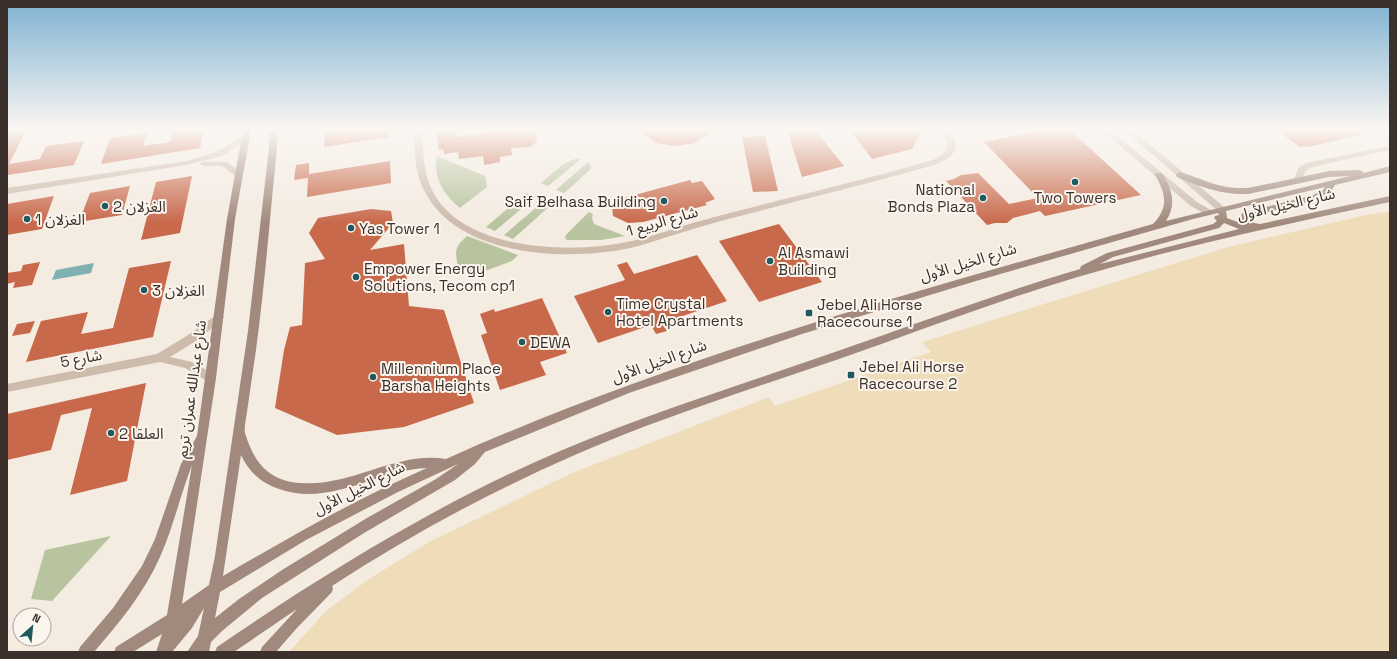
<svg xmlns="http://www.w3.org/2000/svg" width="1397" height="659" viewBox="0 0 1397 659" font-family="'Space Grotesk','Noto Sans Arabic',sans-serif">
<style>
.green{fill:#b8c4a0}
.sand{fill:#efdcb8}
.water{fill:#7fb0b2}
.building{fill:#c8694b}
.lines{fill:none;stroke-linecap:round;stroke-linejoin:round}
.minor{fill:#cdbbac;fill-rule:evenodd}
.tertiary{fill:#cdbbac;fill-rule:evenodd}
.secondary{fill:#a18a7d;fill-rule:evenodd}
.poi-dot{fill:#1f5a5e;stroke:#fbf5ee;stroke-width:1.5}
.labels{text-anchor:middle;dominant-baseline:central;stroke-width:4;stroke-linejoin:round;paint-order:stroke}
.poi-label{font-size:15px;fill:#3b302b;stroke:#fbf5ee;text-anchor:start}
.street-label{font-size:15px;fill:#3b302b;stroke:#fbf5ee}
</style>
<rect width="100%" height="100%" fill="#f4ebe1"/>
<g class="green">
<path d="M437,156L485,176L487,187L460,208C443,194 433,178 437,156Z"/>
<path d="M575,159H581L548,186L541,183L563,164Z"/>
<path d="M588,162L591,166L590,170L564,193L556,190Z"/>
<path d="M526,193L535,197L495,231L486,227Z"/>
<path d="M544,201L552,204L513,239L504,235Z"/>
<path d="M589,212L593,214L592,218L594,224L625,236L601,240H567L565,238L566,235Z"/>
<path d="M467,236L518,255L512,261L477,274L458,267C455,250 454,248 467,236Z"/>
<path d="M111,536L52,601L31,599L45,550Z"/>
</g>
<path class="sand" d="M1390,211V652H289L326,611L369,579L429,542L572,473L769,397L775,406L931,352L922,342L1228,247L1366,215Z"/>
<path class="water" d="M94,263L91,273L52,280L56,270Z"/>
<g class="building">
<path d="M7,130H26L9,164L40,159L46,146L84,141L74,165L7,175Z"/>
<path d="M173,130H204L200,148L101,164L110,138L147,133L143,146L170,142Z"/>
<path d="M325,130H388L389,137L324,147Z"/>
<path d="M436,130H456L457,137L504,130H535L537,141L531,147L511,148L512,155L500,157V162L484,165L483,156L459,159L458,152L444,154L443,149L439,150Z"/>
<path d="M638,130H714L695,143L675,146L656,143Z"/>
<path d="M787,130H815L844,166L802,177Z"/>
<path d="M850,130H922L912,149L872,159Z"/>
<path d="M1041,130H1070L1141,195L1045,216L1040,211L1013,218L1007,223H995L987,225L946,181L954,179L961,175L978,173L1009,204L1038,198L984,142Z"/>
<path d="M1276,130H1360V135L1308,147L1306,146L1300,147Z"/>
<path d="M765,136L778,191L753,192L742,137Z"/>
<path d="M390,161L391,183L307,197L308,178L294,180L296,165L309,163V174Z"/>
<path d="M192,176L180,233L141,240L156,182Z"/>
<path d="M690,180L692,183L702,181L715,199L705,203L707,205L643,222L628,223L613,216L612,207L620,199Z"/>
<path d="M130,186L122,215L79,222L90,193Z"/>
<path d="M54,196L42,229L7,235V204Z"/>
<path d="M371,209L391,211L393,223L370,250L404,244L409,306L444,310L474,403L404,427L337,435L275,408L277,395L284,350L290,327L302,325L305,263L325,259L309,233L318,218Z"/>
<path d="M779,224L822,282L759,302L719,241Z"/>
<path d="M697,255L727,301L662,323L667,331L656,334L651,325L598,343L574,296L625,280L617,265L627,262L634,274Z"/>
<path d="M171,261L153,337L26,362L41,321L88,312L81,334L113,328L129,268Z"/>
<path d="M40,262L32,285L13,288L15,282L7,284V273L21,271L23,265Z"/>
<path d="M542,298L567,353L540,362L546,375L500,390L481,335L487,333L480,314L494,309L495,312Z"/>
<path d="M35,321L30,333L12,336L17,324Z"/>
<path d="M146,383L127,481L70,495L92,408L61,415L51,450L7,460V414Z"/>
</g>
<g class="lines">
<g class="minor">
<path d="M414,130H422C423,152 423,173 433,192C464,251 571,254 627,242C644,239 660,233 676,228C696,222 717,216 737,211C803,194 868,179 933,160C949,152 952,145 940,130H949C971,157 935,165 916,170C855,187 793,202 732,218C713,223 695,228 677,234C659,239 642,246 625,249C563,261 458,256 425,192C414,173 415,152 414,130Z"/>
<path d="M242,136H248L249,138L222,156L186,165L7,194V188L186,161L216,152Z"/>
<path d="M1390,146V150L1312,167L1305,171L1301,183H1295L1294,181L1298,168L1306,163Z"/>
<path d="M201,162H227L243,174L242,176C233,178 229,169 222,166C215,164 206,169 200,164Z"/>
<path d="M219,313L222,314L224,317L222,320L196,341L170,357L192,362L215,375L216,378L215,381L211,382L207,381L185,368L160,362L7,392V384L157,354L188,335Z"/>
</g>
<g class="tertiary">
<path d="M1101,130H1110L1197,202L1211,210L1212,212L1211,214H1205L1191,206Z"/>
<path d="M1124,130H1133L1224,207L1225,209L1224,211H1218Z"/>
</g>
<path class="secondary" d="M243,130H251L235,219L216,378L182,604L209,585L215,556L248,331L269,148V130H277V148C270,215 265,283 256,350C253,370 250,391 247,412C246,419 244,427 245,433C254,463 269,481 301,483C352,487 396,451 446,459C673,357 914,292 1153,224C1169,207 1166,194 1155,175L1156,173H1162C1172,189 1177,204 1166,221L1350,176L1329,177L1248,194C1223,195 1200,187 1177,177L1176,175L1177,173L1180,172C1206,180 1218,189 1248,188L1329,171L1360,170L1364,173L1390,166V172L1335,185L1329,194L1319,199L1249,217V219L1254,223L1260,224L1390,196V202C1286,224 1183,246 1081,276C999,300 919,331 839,359C751,389 663,417 577,454C492,491 410,535 332,586L333,588L332,592L296,629L276,652H260L262,647L297,609L234,652H215L217,647C318,578 422,513 533,463C630,419 732,388 832,353C915,324 996,294 1080,269L1081,266L1107,253L1213,224L1217,221L1214,218L1215,216L1219,215L1218,213L1193,219L976,281L802,334L629,393L485,452L475,464L455,480L364,533L262,598L222,631L211,642L209,652H187L198,636L204,608L192,628L172,652H156L162,634L133,652H114L116,647L167,615L192,465C180,496 173,528 160,557C144,593 119,623 94,652H78L80,647L113,608L142,566L155,539L181,464L197,436L227,219ZM1325,187L1323,190L1313,195L1242,213L1240,220L1243,224L1227,218L1226,211ZM1224,223L1239,229L1100,264L1113,257L1219,228ZM241,455C249,472 261,483 279,489C331,507 376,470 427,468C356,499 290,537 223,576ZM458,464L436,479L367,518L282,570L239,599L215,618L220,592L306,540L398,492Z"/>
</g>
<linearGradient id="sky" x2="0" y2="1"><stop stop-color="#7eb2d2"/><stop offset="0.58" stop-color="#faf6f2"/><stop offset="1" stop-color="#faf6f2" stop-opacity="0"/></linearGradient>
<rect width="1397" height="223" fill="url(#sky)"/>
<g class="poi-dot">
<circle cx="1075" cy="182" r="4"/>
<circle cx="983" cy="198" r="4"/>
<circle cx="664" cy="201" r="4"/>
<circle cx="105" cy="206" r="4"/>
<circle cx="27" cy="219" r="4"/>
<circle cx="351" cy="228" r="4"/>
<circle cx="770" cy="261" r="4"/>
<circle cx="356" cy="277" r="4"/>
<circle cx="144" cy="290" r="4"/>
<circle cx="608" cy="312" r="4"/>
<rect x="805" y="309" width="8" height="8" rx="2"/>
<circle cx="522" cy="342" r="4"/>
<rect x="847" y="371" width="8" height="8" rx="2"/>
<circle cx="373" cy="377" r="4"/>
<circle cx="111" cy="433" r="4"/>
</g>
<g class="labels">
<g class="poi-label">
<text x="975" y="189" text-anchor="end">National<tspan x="975" dy="17">Bonds Plaza</tspan></text>
<text x="1075" y="197" text-anchor="middle">Two Towers</text>
<text x="656" y="201" text-anchor="end">Saif Belhasa Building</text>
<text x="113" y="206">الغزلان 2</text>
<text x="35" y="219">الغزلان 1</text>
<text x="359" y="228">Yas Tower 1</text>
<text x="778" y="252">Al Asmawi<tspan x="778" dy="17">Building</tspan></text>
<text x="364" y="268">Empower Energy<tspan x="364" dy="17">Solutions, Tecom cp1</tspan></text>
<text x="152" y="290">الغزلان 3</text>
<text x="616" y="303">Time Crystal<tspan x="616" dy="17">Hotel Apartments</tspan></text>
<text x="817" y="304">Jebel Ali Horse<tspan x="817" dy="17">Racecourse 1</tspan></text>
<text x="530" y="342">DEWA</text>
<text x="859" y="366">Jebel Ali Horse<tspan x="859" dy="17">Racecourse 2</tspan></text>
<text x="381" y="368">Millennium Place<tspan x="381" dy="17">Barsha Heights</tspan></text>
<text x="119" y="433">العلقا 2</text>
</g>
<g class="street-label">
<text transform="translate(1286 204) rotate(-13)">شارع الخيل الأول</text>
<text transform="translate(662 221) rotate(-16)">شارع الربيع 1</text>
<text transform="translate(968 262) rotate(-17)">شارع الخيل الأول</text>
<text transform="translate(81 358) rotate(-11)">شارع 5</text>
<text transform="translate(659 361) rotate(-20)">شارع الخيل الأول</text>
<text transform="translate(191 389) rotate(-82)">شارع عبدالله عمران تريم</text>
<text transform="translate(359 488) rotate(-27)">شارع الخيل الأول</text>
</g>
</g>
<rect width="1397" height="659" fill="none" stroke="#3b302b" stroke-width="16"/>
<g transform="translate(32 627) rotate(27)"><circle r="19" fill="#fbf5ee" stroke="#aea6a0"/>
<path d="M0-3L7 15L0 10L-7 15Z" fill="#1f5a5e"/>
<text y="-6" font-size="11" font-weight="bold" text-anchor="middle" fill="#3b302b">N</text>
</g>
</svg>
